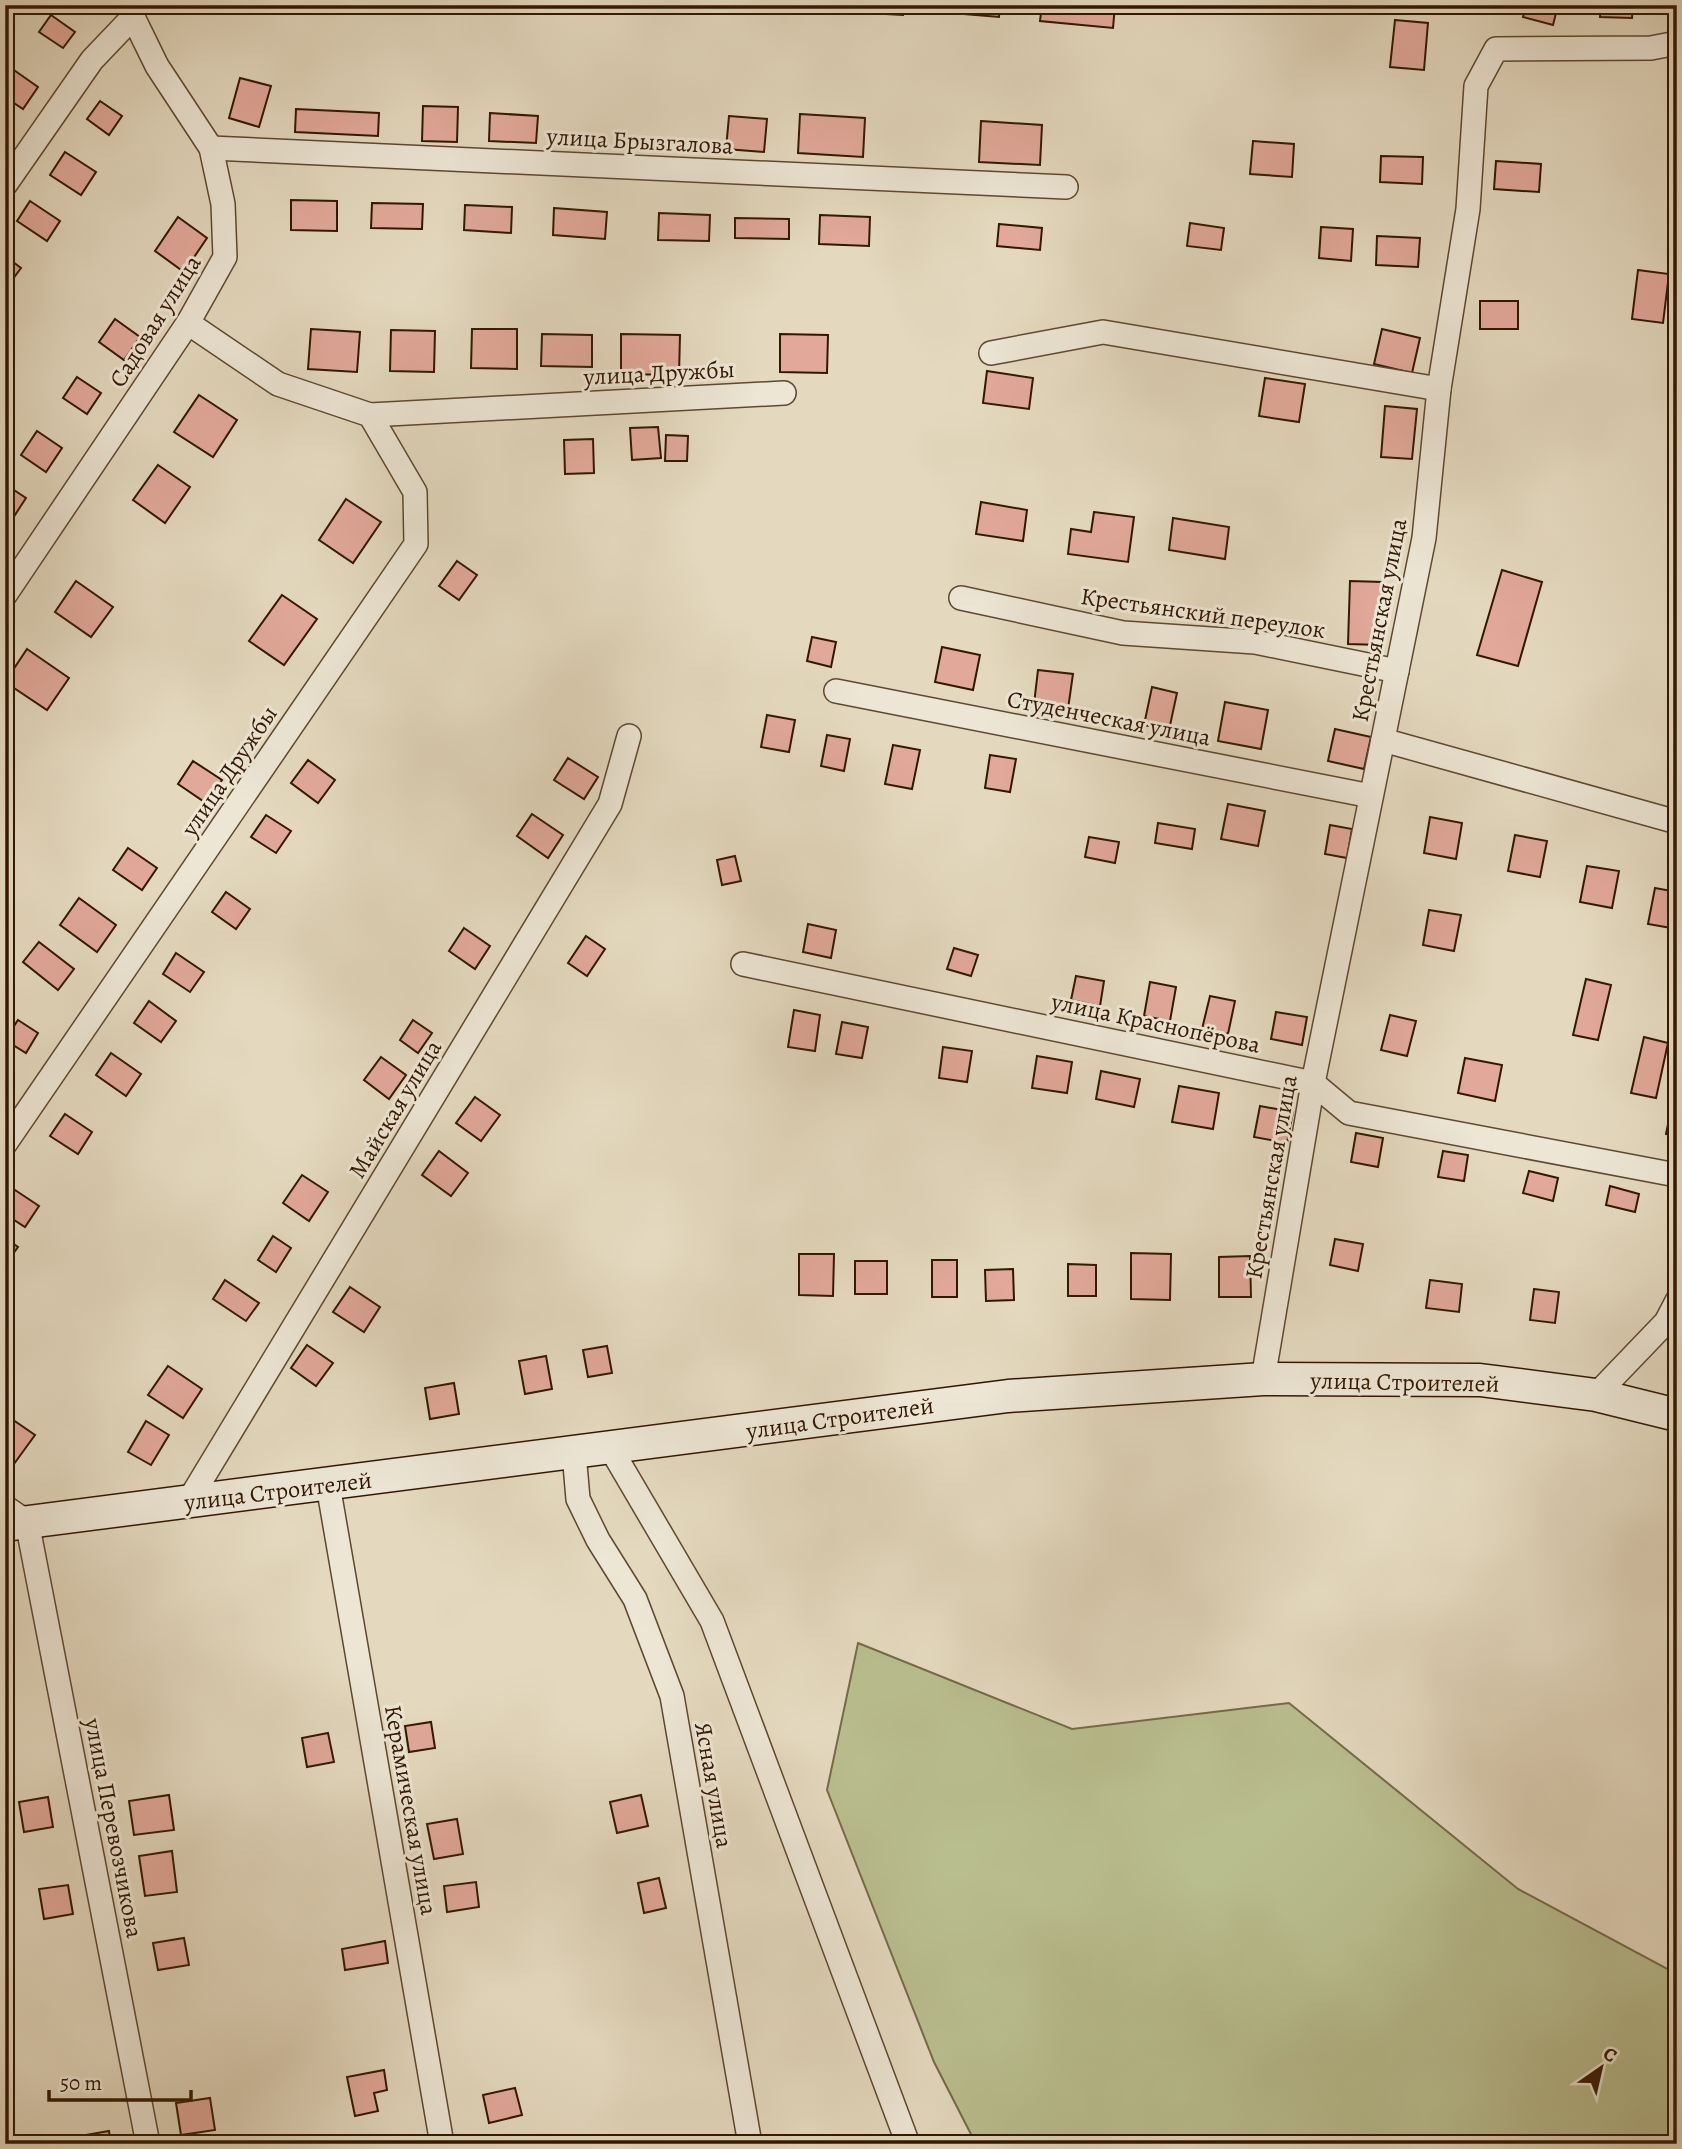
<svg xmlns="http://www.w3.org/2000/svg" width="1682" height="2149" viewBox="0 0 1682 2149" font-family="Alegreya,serif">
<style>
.green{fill:#b9be8f;stroke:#766a48;stroke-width:2}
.building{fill:#e2a99a;stroke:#321701;stroke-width:2}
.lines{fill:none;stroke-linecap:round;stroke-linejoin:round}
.street-casing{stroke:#5e4830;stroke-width:26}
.secondary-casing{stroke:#321701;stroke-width:35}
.street{stroke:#ede6d5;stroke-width:23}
.secondary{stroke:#ede6d5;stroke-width:32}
.labels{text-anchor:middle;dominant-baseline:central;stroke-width:6;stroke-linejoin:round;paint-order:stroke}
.street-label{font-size:24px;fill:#321701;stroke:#ede6d5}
</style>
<rect width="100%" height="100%" fill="#e4d9bf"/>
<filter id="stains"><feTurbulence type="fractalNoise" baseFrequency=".00286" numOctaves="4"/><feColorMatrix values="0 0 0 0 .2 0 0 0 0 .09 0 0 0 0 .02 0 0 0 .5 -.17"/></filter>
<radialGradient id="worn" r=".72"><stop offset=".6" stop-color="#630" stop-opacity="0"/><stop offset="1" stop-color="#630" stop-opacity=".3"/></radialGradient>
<path class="green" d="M858,1643L1072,1729L1289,1703L1518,1889L1677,1974V2144H976L934,2062L827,1790Z"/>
<g class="building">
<path d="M868,5H903V15L868,13Z"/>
<path d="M941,5H1000L999,17L940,12Z"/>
<path d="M1042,5H1115L1113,28L1040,21Z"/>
<path d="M1526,5H1558L1553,25L1523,17Z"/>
<path d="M1601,5H1633L1632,18L1600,17Z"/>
<path d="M51,15L75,32L63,48L39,32Z"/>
<path d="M1395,20L1428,23L1424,70L1390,67Z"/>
<path d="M11,68L38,87L23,109L5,97V76Z"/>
<path d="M240,78L271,86L259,127L229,118Z"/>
<path d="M100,101L122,116L109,135L87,119Z"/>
<path d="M423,106L458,107L457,142L422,141Z"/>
<path d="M296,109L379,113L378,136L295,132Z"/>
<path d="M490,113L538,116L536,143L489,141Z"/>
<path d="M800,114L865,118L863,157L798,153Z"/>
<path d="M729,116L767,119L764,152L726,149Z"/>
<path d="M981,121L1042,125L1040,165L979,162Z"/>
<path d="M1253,141L1294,144L1292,177L1250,174Z"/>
<path d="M65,152L96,172L81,195L50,175Z"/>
<path d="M1381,156L1423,157L1422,184L1380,182Z"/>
<path d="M1496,161L1541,164L1539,192L1494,189Z"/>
<path d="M291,200L337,201V231L291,230Z"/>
<path d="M30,201L60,221L47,241L17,221Z"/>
<path d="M372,203L423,204L422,229L371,228Z"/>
<path d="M465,205L512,207L511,233L464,230Z"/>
<path d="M554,208L607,212L605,239L553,235Z"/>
<path d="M659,213L710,215L709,241L658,240Z"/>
<path d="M820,215L870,217L869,246L819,244Z"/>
<path d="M178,217L207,238L184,272L155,251Z"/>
<path d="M735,218L789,219V239L735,238Z"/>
<path d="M1190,223L1224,228L1221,250L1187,246Z"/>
<path d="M999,224L1042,228L1040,250L997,246Z"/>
<path d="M1321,227L1353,229L1351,261L1319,258Z"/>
<path d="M1377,236L1420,238L1418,267L1376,265Z"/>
<path d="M5,256L21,268L7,287L5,286Z"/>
<path d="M1638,270L1669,274L1663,323L1632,319Z"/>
<rect x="1480" y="301" width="38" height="28"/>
<path d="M115,319L140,337L124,360L99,342Z"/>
<path d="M311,329L360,332L357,372L308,369Z"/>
<path d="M472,329H517V369L471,368Z"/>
<path d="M1382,329L1420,338L1412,373L1374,364Z"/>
<path d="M391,330L435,331L434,372L390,371Z"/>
<path d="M542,334L592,335V367L541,366Z"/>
<path d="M621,334L680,335L679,375L621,374Z"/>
<path d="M780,334L828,335L827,373L780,372Z"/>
<path d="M987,371L1033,378L1029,409L983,403Z"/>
<path d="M77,377L101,393L87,414L63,398Z"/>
<path d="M1265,378L1305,384L1299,422L1259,416Z"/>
<path d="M199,395L237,420L213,457L174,432Z"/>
<path d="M1385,406L1417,409L1412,459L1381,457Z"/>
<path d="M658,427L661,458L632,460L630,428Z"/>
<path d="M37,431L62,448L46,472L21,455Z"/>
<path d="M666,435L688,436L687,461H665Z"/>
<path d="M593,439L594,473L565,474L564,440Z"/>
<path d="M158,465L190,487L165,523L133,500Z"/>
<path d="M5,484L26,498L13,518L5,512Z"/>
<path d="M346,499L381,522L353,563L319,540Z"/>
<path d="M981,502L1027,510L1023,541L976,534Z"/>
<path d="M1094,512L1134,517L1128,562L1068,554L1071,529L1091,532Z"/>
<path d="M1173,518L1229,527L1225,559L1169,550Z"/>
<path d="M457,561L477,575L459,600L439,586Z"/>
<path d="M1502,570L1542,582L1518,666L1477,655Z"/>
<path d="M76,581L113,607L91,637L55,612Z"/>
<path d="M1350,581L1383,582L1380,645L1348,644Z"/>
<path d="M282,595L317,619L284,665L249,641Z"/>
<path d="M812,637L836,642L831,667L807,661Z"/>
<path d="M942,647L980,655L973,690L935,682Z"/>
<path d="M27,649L69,678L47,710L5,682Z"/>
<path d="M1038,670L1073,674L1068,709L1034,704Z"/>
<path d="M1152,687L1177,693L1169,730L1144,725Z"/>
<path d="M1225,702L1268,710L1261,749L1218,741Z"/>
<path d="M767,715L795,720L789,752L761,747Z"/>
<path d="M1335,729L1371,737L1364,769L1328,761Z"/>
<path d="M827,735L850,739L844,771L821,766Z"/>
<path d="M893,745L920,750L912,789L885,784Z"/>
<path d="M990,755L1016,759L1010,792L985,788Z"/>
<path d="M568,758L598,777L584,799L554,780Z"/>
<path d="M308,760L335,780L318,803L291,783Z"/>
<path d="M193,761L222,780L206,803L178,784Z"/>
<path d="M1228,804L1265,811L1258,846L1221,839Z"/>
<path d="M532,814L563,835L548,858L517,836Z"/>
<path d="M266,815L291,831L276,853L251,837Z"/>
<path d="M1430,817L1462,823L1456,859L1424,853Z"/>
<path d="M1158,823L1195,829L1192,849L1155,843Z"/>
<path d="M1330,825L1352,829L1347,858L1325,854Z"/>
<path d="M1515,835L1547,841L1540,877L1508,871Z"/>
<path d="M1089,837L1119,842L1115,863L1085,857Z"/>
<path d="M128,848L157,868L142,890L113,870Z"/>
<path d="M735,856L741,881L722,885L717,860Z"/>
<path d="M1587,866L1619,871L1612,908L1580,902Z"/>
<path d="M1655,888L1677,892V929L1648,924Z"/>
<path d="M226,892L250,909L236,929L212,912Z"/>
<path d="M79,898L116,925L97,952L60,925Z"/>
<path d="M1429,910L1461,915L1454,951L1423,945Z"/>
<path d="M808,924L836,930L831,958L803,952Z"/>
<path d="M464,928L490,946L475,969L449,951Z"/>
<path d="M586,936L605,949L587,976L568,963Z"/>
<path d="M39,942L74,969L58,990L23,962Z"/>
<path d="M954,948L978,955L971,976L947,969Z"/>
<path d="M176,953L204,972L190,992L163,974Z"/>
<path d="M1076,976L1104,981L1100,1006L1071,1000Z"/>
<path d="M1586,979L1611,985L1598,1040L1573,1035Z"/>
<path d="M1150,982L1176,987L1170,1021L1144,1016Z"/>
<path d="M1210,996L1235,1001L1228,1034L1202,1029Z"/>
<path d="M149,1001L176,1021L161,1042L134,1023Z"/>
<path d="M794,1010L820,1015L815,1051L788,1047Z"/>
<path d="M1276,1012L1307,1017L1302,1045L1271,1039Z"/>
<path d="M1390,1015L1416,1021L1407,1056L1381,1050Z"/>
<path d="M18,1020L38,1033L26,1053L5,1040Z"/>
<path d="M413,1020L432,1033L418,1053L400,1040Z"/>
<path d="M842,1022L868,1027L862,1058L836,1054Z"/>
<path d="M1644,1037L1668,1043L1656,1098L1631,1093Z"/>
<path d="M943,1047L972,1051L967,1082L939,1078Z"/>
<path d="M111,1053L141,1074L126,1096L96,1075Z"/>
<path d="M1037,1056L1072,1062L1067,1093L1032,1088Z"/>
<path d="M381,1057L406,1075L389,1099L364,1080Z"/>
<path d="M1465,1058L1502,1065L1495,1101L1458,1093Z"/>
<path d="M1101,1071L1140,1079L1134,1107L1096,1099Z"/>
<path d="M1179,1086L1219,1093L1213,1129L1172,1122Z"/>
<path d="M1675,1091H1677V1136L1666,1134Z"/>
<path d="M475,1097L500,1115L481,1141L456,1123Z"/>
<path d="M1260,1106L1293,1112L1287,1143L1254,1137Z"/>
<path d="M65,1114L92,1132L78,1154L50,1136Z"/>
<path d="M1356,1133L1383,1138L1378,1167L1351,1162Z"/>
<path d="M439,1151L468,1173L451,1196L422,1175Z"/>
<path d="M1443,1151L1468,1155L1464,1181L1438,1177Z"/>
<path d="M1529,1171L1558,1178L1553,1201L1523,1193Z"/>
<path d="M302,1175L328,1192L309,1221L283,1203Z"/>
<path d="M1610,1186L1639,1194L1635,1212L1606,1205Z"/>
<path d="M15,1190L39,1206L25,1227L5,1214V1205Z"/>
<path d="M273,1236L291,1248L276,1272L258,1260Z"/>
<path d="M5,1238L18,1247L5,1265Z"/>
<path d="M1335,1239L1363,1244L1358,1271L1330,1265Z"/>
<path d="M1131,1253L1171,1254L1170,1300L1131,1299Z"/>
<path d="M799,1254H834L833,1296L799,1295Z"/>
<path d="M1250,1256L1251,1297H1219V1257Z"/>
<rect x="932" y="1260" width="25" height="37"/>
<rect x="855" y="1261" width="32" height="33"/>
<path d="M1068,1264L1096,1265V1296H1068Z"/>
<path d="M1013,1269L1014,1300L986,1301L985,1270Z"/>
<path d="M225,1280L259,1303L246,1321L213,1299Z"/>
<path d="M1430,1280L1462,1284L1459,1312L1426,1308Z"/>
<path d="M350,1287L380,1307L364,1332L333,1312Z"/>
<path d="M1534,1289L1559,1292L1555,1323L1530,1320Z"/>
<path d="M307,1345L333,1363L316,1386L291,1368Z"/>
<path d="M607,1346L612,1373L588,1377L583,1350Z"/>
<path d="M546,1356L552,1389L525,1394L519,1361Z"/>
<path d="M168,1366L202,1389L183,1418L148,1395Z"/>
<path d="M454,1383L459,1414L430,1419L425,1388Z"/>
<path d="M6,1415L35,1435L14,1464L5,1458Z"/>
<path d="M146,1421L169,1435L151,1465L128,1452Z"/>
<path d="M431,1722L435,1748L409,1752L405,1726Z"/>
<path d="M328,1733L334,1762L307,1767L302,1738Z"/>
<path d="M169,1795L174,1830L134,1835L129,1801Z"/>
<path d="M641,1795L648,1826L617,1833L610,1802Z"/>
<path d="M48,1797L53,1827L24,1832L19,1802Z"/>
<path d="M457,1819L463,1854L434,1859L427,1824Z"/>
<path d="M172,1851L177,1892L145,1896L139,1856Z"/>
<path d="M659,1878L666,1908L644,1913L638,1883Z"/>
<path d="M476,1882L479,1907L447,1912L444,1886Z"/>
<path d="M68,1885L73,1914L44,1919L39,1889Z"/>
<path d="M184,1938L189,1965L158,1970L153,1943Z"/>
<path d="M385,1941L388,1963L345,1970L342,1949Z"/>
<path d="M384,2070L387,2090L374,2093L378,2111L355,2116L347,2077Z"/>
<path d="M515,2088L522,2115L489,2123L483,2095Z"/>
<path d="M210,2098L215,2130L181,2135L176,2103Z"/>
<path d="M109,2131L111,2144H81L80,2136Z"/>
<path d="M706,2139L707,2144H682Z"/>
</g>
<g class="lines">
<g class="street-casing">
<g id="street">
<path d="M211,148L1066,187"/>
<path d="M5,185L92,60L133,17"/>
<path d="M991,353L1103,332L1439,389"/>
<path d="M370,415L784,393"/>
<path d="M5,595L188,323L225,257L223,204L211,148L157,66L133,17L134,5"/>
<path d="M961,598L1123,633L1255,642L1397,671"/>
<path d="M836,691L1371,796"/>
<path d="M1383,740L1677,822"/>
<path d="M743,964L1313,1083L1349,1113L1671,1174"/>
<path d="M5,1144L416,544L415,492L370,415L278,384L188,323"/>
<path d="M1263,1379L1313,1083L1424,538L1439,389L1468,209L1476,86L1496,49L1651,48L1677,43"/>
<path d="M1596,1395L1666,1322L1677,1301"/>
<path d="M611,1449L712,1621L908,2144"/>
<path d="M574,1453L578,1499L598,1540L635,1599L672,1696L750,2144"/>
<path d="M328,1485L442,2144"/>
<path d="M188,1502L610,804L629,736"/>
<path d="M5,1507L27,1522L148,2144"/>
</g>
</g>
<g class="secondary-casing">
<path id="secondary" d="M5,1525L1008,1396L1263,1379L1480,1380L1596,1395L1677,1415"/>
</g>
<use href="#street" class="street"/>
<use href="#secondary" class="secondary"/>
</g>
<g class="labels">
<g class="street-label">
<text transform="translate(640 141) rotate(3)">улица Брызгалова</text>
<text transform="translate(155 321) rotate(-58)">Садовая улица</text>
<text transform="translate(659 373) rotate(-3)">улица Дружбы</text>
<text transform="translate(1203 613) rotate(8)">Крестьянский переулок</text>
<text transform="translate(1379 620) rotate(-79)">Крестьянская улица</text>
<text transform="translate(1109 718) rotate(11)">Студенческая улица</text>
<text transform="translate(229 771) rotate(-56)">улица Дружбы</text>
<text transform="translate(1156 1023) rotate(12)">улица Краснопёрова</text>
<text transform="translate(395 1109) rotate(-59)">Майская улица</text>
<text transform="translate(1271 1177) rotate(-80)">Крестьянская улица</text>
<text transform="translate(1405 1382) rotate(1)">улица Строителей</text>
<text transform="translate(840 1418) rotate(-8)">улица Строителей</text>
<text transform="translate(278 1491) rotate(-7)">улица Строителей</text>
<text transform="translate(714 1785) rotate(80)">Ясная улица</text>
<text transform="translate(411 1810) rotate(80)">Керамическая улица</text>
<text transform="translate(114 1828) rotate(79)">улица Перевозчикова</text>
</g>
</g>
<rect width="1682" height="2149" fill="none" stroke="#e4d9bf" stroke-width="28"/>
<rect x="7" y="7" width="1668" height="2135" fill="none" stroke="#321701" stroke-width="3.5"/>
<rect x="14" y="14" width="1654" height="2121" fill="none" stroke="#321701" stroke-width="2"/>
<g transform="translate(1601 2068) rotate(34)" stroke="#ede6d5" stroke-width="5" paint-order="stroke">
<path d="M0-5L12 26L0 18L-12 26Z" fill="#321701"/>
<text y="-10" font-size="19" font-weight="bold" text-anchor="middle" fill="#321701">С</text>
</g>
<path d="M49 2090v10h142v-10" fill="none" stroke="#321701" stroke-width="3.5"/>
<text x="60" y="2090" font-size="21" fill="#321701" stroke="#ede6d5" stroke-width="5" paint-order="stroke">50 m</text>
<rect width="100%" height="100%" filter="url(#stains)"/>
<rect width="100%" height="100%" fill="url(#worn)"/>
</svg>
